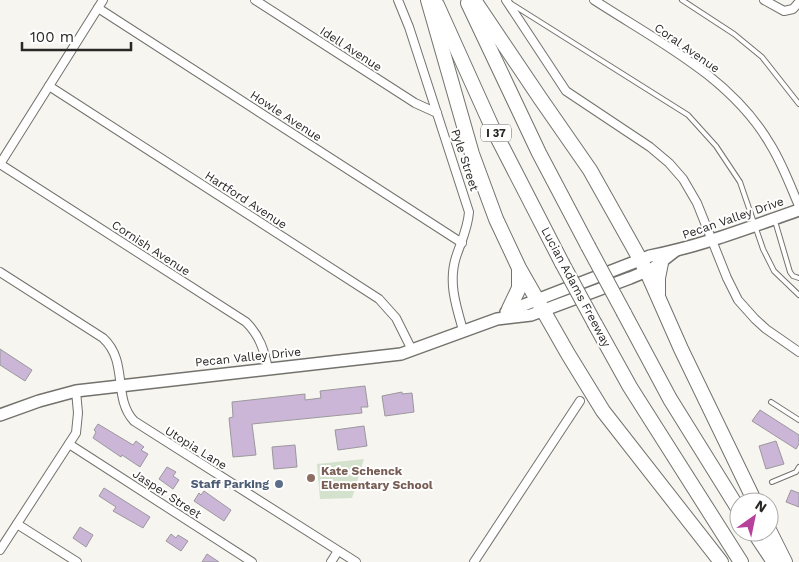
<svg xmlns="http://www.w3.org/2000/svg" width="799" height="562" viewBox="0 0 799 562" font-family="'Work Sans',sans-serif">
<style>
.green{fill:#d4e1cc}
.building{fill:#cbb6d7;stroke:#9b989d}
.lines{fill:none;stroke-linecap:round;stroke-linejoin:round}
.lane-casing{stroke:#73726d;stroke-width:6}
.street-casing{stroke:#73726d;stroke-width:10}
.secondary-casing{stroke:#73726d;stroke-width:14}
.highway-casing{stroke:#73726d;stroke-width:16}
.lane{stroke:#fff;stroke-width:4}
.street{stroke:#fff;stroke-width:8}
.secondary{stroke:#fff;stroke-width:11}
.highway{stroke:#fff;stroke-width:14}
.highway-bridge-casing{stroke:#73726d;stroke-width:16;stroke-linecap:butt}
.highway-bridge{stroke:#fff;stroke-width:14}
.education-dot{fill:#8d6e63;stroke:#fff;stroke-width:2}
.service-dot{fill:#5c6f8a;stroke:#fff;stroke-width:2}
.labels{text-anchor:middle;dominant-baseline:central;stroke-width:4;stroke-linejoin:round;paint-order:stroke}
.shield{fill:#fff;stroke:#696867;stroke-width:1}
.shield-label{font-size:11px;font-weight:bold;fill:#292826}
.street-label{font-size:12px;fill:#292826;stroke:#fff}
.education-label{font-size:12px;font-weight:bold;fill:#785e54;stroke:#fff;text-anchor:start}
.service-label{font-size:12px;font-weight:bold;fill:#4e5e75;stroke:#fff;text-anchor:end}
</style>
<rect width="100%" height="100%" fill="#f6f5ef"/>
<path class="green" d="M364,459L352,498L320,499L317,464Z"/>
<g class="building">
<path d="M0,349L32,370L25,381L0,365Z"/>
<path d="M365,386L368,407H361L362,413L252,424L256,455L233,457L229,418L233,417L232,402L305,394V400L321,398L320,391Z"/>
<path d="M402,392V394L412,393L414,412L385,416L382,396Z"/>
<path d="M760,410L799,435V444L796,449L752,421Z"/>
<path d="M98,424L133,445L136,441L144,447L141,450L148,454L140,467L122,455L121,457L93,438L96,432L94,430Z"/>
<path d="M364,426L367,446L338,450L335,430Z"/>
<path d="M776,441L784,464L766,469L759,446Z"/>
<path d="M295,445L297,467L274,469L272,447Z"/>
<path d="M167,467L176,472L173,476L179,480L173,489L159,479Z"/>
<path d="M104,488L150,517L143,528L113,511L116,507L99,496Z"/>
<path d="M791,490L799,493V507L786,502Z"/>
<path d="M204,491L231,510L224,521L194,501L199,493L201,495Z"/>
<path d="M80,527L93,535L86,547L73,538Z"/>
<path d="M171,534L176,538L178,535L188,541L181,551L166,541Z"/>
<path d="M207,554L219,562H202Z"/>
</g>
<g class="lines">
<g class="lane-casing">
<g id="lane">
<path d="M682,0L734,34L762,57L799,104"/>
<path d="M510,3L688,115L716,146L740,182L763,249L774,271L799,295"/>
<path d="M775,221L790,272L793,276L799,278"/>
<path d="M771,402L799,420"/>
<path d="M772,482L796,472L799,467"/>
</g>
</g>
<g class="street-casing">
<g id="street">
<path d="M255,0L415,103L437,113"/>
<path d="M398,0L409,27L469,212C468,228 461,242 456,257C448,282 456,306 463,330"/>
<path d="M506,0L566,91L650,147L669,163L683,179L697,203L727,278L738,300L755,319L766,329L799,352"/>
<path d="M594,0C657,41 731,77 770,144C782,163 790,185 799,206"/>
<path d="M764,0L784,11L793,9L799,2"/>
<path d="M98,8L462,243"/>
<path d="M49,86L379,299L396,318L412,350"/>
<path d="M0,164L246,322C260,336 264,350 268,369"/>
<path d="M0,164L103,0"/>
<path d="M0,272L103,338C129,362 112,397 134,421L356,562"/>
<path d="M69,444L252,562"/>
<path d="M17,524L77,562"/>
<path d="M0,550L76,433L78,413L76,391"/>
<path d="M331,562L338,551"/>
<path d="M474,562L580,401"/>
</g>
</g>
<g class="secondary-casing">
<g id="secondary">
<path d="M506,312L650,256C702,246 750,227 799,210"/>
<path d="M0,415L39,401L76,391L401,354L497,319L531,315L630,278L652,269L675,251"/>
</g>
</g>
<g class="highway-casing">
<g id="highway">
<path d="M428,0L472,154L496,219L519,268L568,354L603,411L721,562"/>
<path d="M474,0L540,98L590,170L631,243L647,272L681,349L755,502"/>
<path d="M468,3L539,153L588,246"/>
<path d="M437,5L492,127L562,263"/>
<path d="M658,294V278L661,263"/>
<path d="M509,309L519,288V269"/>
<path d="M624,313L670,399L739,510"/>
<path d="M595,324L630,387L741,562"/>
<path d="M769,530L785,562"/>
<path d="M754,532L774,562"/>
</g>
</g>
<use href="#lane" class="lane"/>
<use href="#street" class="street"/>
<use href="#secondary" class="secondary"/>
<use href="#highway" class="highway"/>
<g class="highway-bridge-casing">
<g id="highway-bridge">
<path d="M588,246L624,313"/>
<path d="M562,263L595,324"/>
</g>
</g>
<use href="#highway-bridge" class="highway-bridge"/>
</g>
<circle class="education-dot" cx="311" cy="478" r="5"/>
<circle class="service-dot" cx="279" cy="484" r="5"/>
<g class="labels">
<rect class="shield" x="481" y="124.5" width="30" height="17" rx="4"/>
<g class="shield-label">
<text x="496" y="133">I 37</text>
</g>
<g class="street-label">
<text transform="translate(687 48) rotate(35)">Coral Avenue</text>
<text transform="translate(351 49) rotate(33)">Idell Avenue</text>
<text transform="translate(286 116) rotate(33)">Howle Avenue</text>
<text transform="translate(465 160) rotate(72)">Pyle Street</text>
<text transform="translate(246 200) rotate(33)">Hartford Avenue</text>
<text transform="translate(733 218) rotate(-19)">Pecan Valley Drive</text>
<text transform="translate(151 248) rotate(33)">Cornish Avenue</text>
<text transform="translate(576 287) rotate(62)">Lucian Adams Freeway</text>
<text transform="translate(248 357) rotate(-6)">Pecan Valley Drive</text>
<text transform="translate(196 448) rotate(32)">Utopia Lane</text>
<text transform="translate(167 494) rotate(33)">Jasper Street</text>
</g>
<g class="education-label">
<text x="321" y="471">Kate Schenck<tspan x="321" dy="14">Elementary School</tspan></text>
</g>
<g class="service-label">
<text x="269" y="484">Staff Parking</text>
</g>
</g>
<g transform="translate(754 517) rotate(33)"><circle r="24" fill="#ffffff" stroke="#a9a9a8"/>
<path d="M0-4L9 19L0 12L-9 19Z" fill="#b6429b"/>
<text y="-8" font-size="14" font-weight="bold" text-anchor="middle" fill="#292826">N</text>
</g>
<path d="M22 42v8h109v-8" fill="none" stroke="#292826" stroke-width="2.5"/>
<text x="30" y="42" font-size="15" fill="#292826" stroke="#ffffff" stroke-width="4" paint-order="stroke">100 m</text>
</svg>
